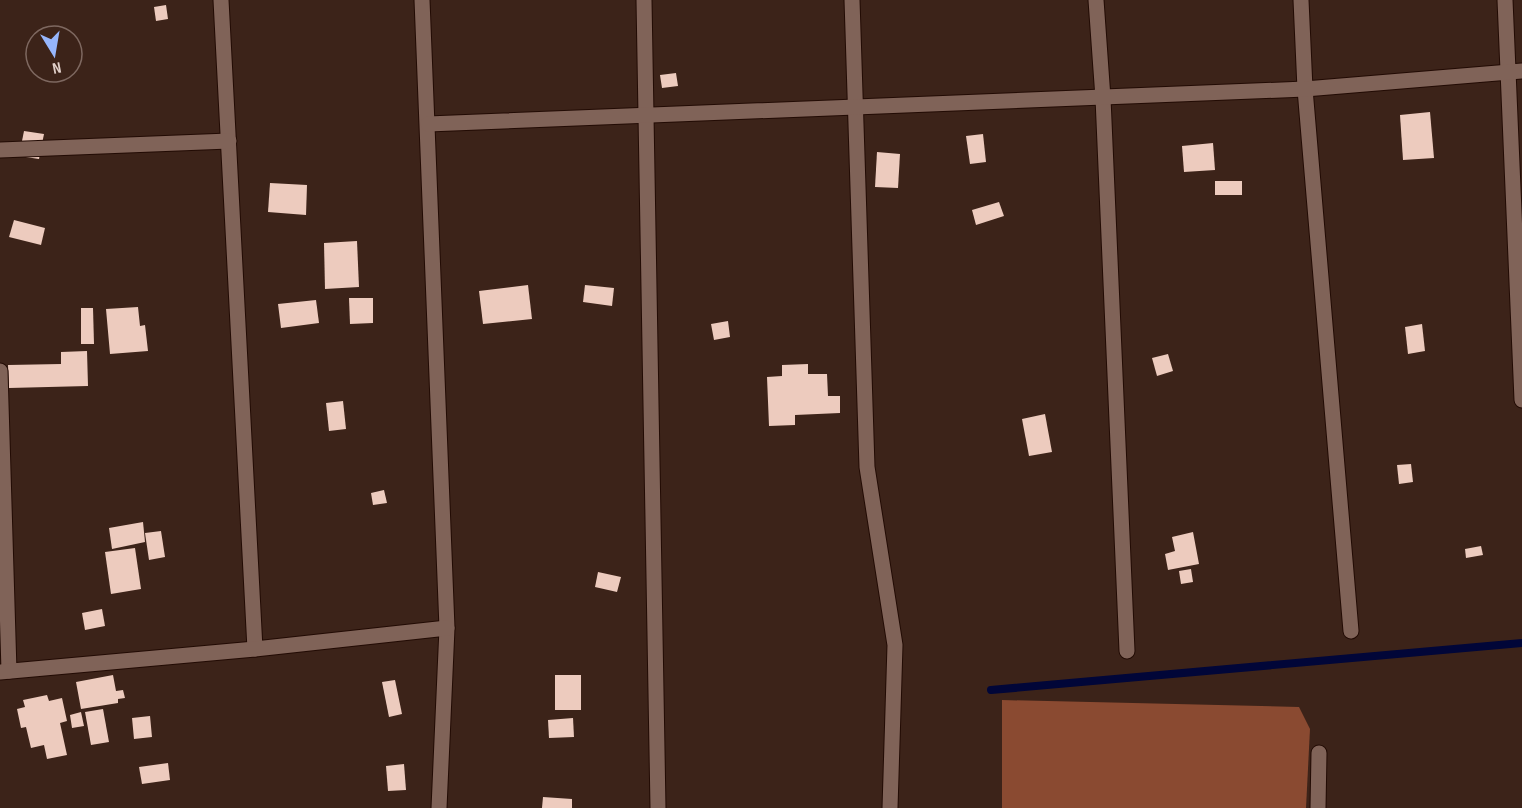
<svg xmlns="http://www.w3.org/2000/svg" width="1522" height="808" viewBox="0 0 1522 808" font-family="'Sofia Sans Condensed',sans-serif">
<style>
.forest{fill:#8a4a31}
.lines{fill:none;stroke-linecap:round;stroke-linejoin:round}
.stream{stroke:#010638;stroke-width:8}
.building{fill:#edcbbe}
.minor-casing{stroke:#220b04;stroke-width:17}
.minor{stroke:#806358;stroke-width:15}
</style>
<rect width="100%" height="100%" fill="#3c2319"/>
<path class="forest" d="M1002,700L1299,707L1310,729L1306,808H1002Z"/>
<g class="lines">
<path class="stream" d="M991,690L1522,643"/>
</g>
<g class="building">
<path d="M166,5L168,19L156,21L154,7Z"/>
<path d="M676,73L678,86L662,88L660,75Z"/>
<path d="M1430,112L1434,158L1403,160L1400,115Z"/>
<path d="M24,131L44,134L39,159L19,156Z"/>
<path d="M983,134L986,162L970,164L966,136Z"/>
<path d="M1213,143L1215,170L1184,172L1182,146Z"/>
<path d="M877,152L900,154L898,188L875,187Z"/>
<rect x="1215" y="181" width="27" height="14"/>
<path d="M270,183L307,185L306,215L268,212Z"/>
<path d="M999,202L1004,216L976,225L972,210Z"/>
<path d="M14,220L45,228L41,245L9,237Z"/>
<path d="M357,241L359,287L325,289L324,243Z"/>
<path d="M528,285L532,319L483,324L479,291Z"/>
<path d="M585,285L614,288L612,306L583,302Z"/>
<path d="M349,298H373V323L350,324Z"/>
<path d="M316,300L319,323L281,328L278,304Z"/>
<path d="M138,307L140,326L145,325L148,351L110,354L106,309Z"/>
<path d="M81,308H93L94,344H81Z"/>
<path d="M728,321L730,337L714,340L711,324Z"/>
<path d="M1422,324L1425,351L1408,354L1405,327Z"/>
<path d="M87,351L88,386L9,388L8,365L61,364V352Z"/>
<path d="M1168,354L1173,371L1157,376L1152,358Z"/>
<path d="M808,364V374H827L828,396H840V413L795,415V425L769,426L767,377L782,376V365Z"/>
<path d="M343,401L346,429L329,431L326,403Z"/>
<path d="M1045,414L1052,452L1029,456L1022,419Z"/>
<path d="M1411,464L1413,482L1399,484L1397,465Z"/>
<path d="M384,490L387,503L373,505L371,493Z"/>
<path d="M143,522L145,542L112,549L109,528Z"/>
<path d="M161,531L165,557L149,560L145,533Z"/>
<path d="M1193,532L1199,564L1168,570L1165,554L1175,551L1172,537Z"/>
<path d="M1481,546L1483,555L1466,558L1465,549Z"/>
<path d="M135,548L141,589L111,594L105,552Z"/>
<path d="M1191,569L1193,582L1181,584L1179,571Z"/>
<path d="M598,572L621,577L617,592L595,587Z"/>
<path d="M102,609L105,626L85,630L82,613Z"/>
<path d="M113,675L116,691L123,690L125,698L118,699V703L81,709L76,682Z"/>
<rect x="555" y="675" width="26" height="35"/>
<path d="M395,680L402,714L389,717L382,682Z"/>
<path d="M47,695L49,701L62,698L67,721L60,723L67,755L47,759L44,745L31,748L26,727L21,728L17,709L25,707L23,700Z"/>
<path d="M103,709L109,742L91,745L85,712Z"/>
<path d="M81,712L84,726L72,728L70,715Z"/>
<path d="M150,716L152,737L134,739L132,718Z"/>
<path d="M573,718L574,737L549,738L548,720Z"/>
<path d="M168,763L170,780L142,784L139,767Z"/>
<path d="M404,764L406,790L388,791L386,766Z"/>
<path d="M543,797L572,799V808H542Z"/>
</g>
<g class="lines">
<g class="minor-casing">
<g id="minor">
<path d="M221,0L255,649"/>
<path d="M422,0L447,628L439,808"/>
<path d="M644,0L658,808"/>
<path d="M852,0L867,467L895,645L890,808"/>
<path d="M1096,0L1103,98L1127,651"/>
<path d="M1301,0L1305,89L1351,631"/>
<path d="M1505,0L1522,400"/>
<path d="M428,124L1305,89L1522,71"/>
<path d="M0,150L229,141"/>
<path d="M0,371L9,671"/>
<path d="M0,672L255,649L447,628"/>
<path d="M1318,808L1319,753"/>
</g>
</g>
<use href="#minor" class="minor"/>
</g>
<g transform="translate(54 54) rotate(169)"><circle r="28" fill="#3c2319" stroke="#7e6860" stroke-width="1.5"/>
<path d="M0-4.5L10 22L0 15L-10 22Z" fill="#96b6fd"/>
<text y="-9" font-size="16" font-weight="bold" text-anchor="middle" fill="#e1d0ca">N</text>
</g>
</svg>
